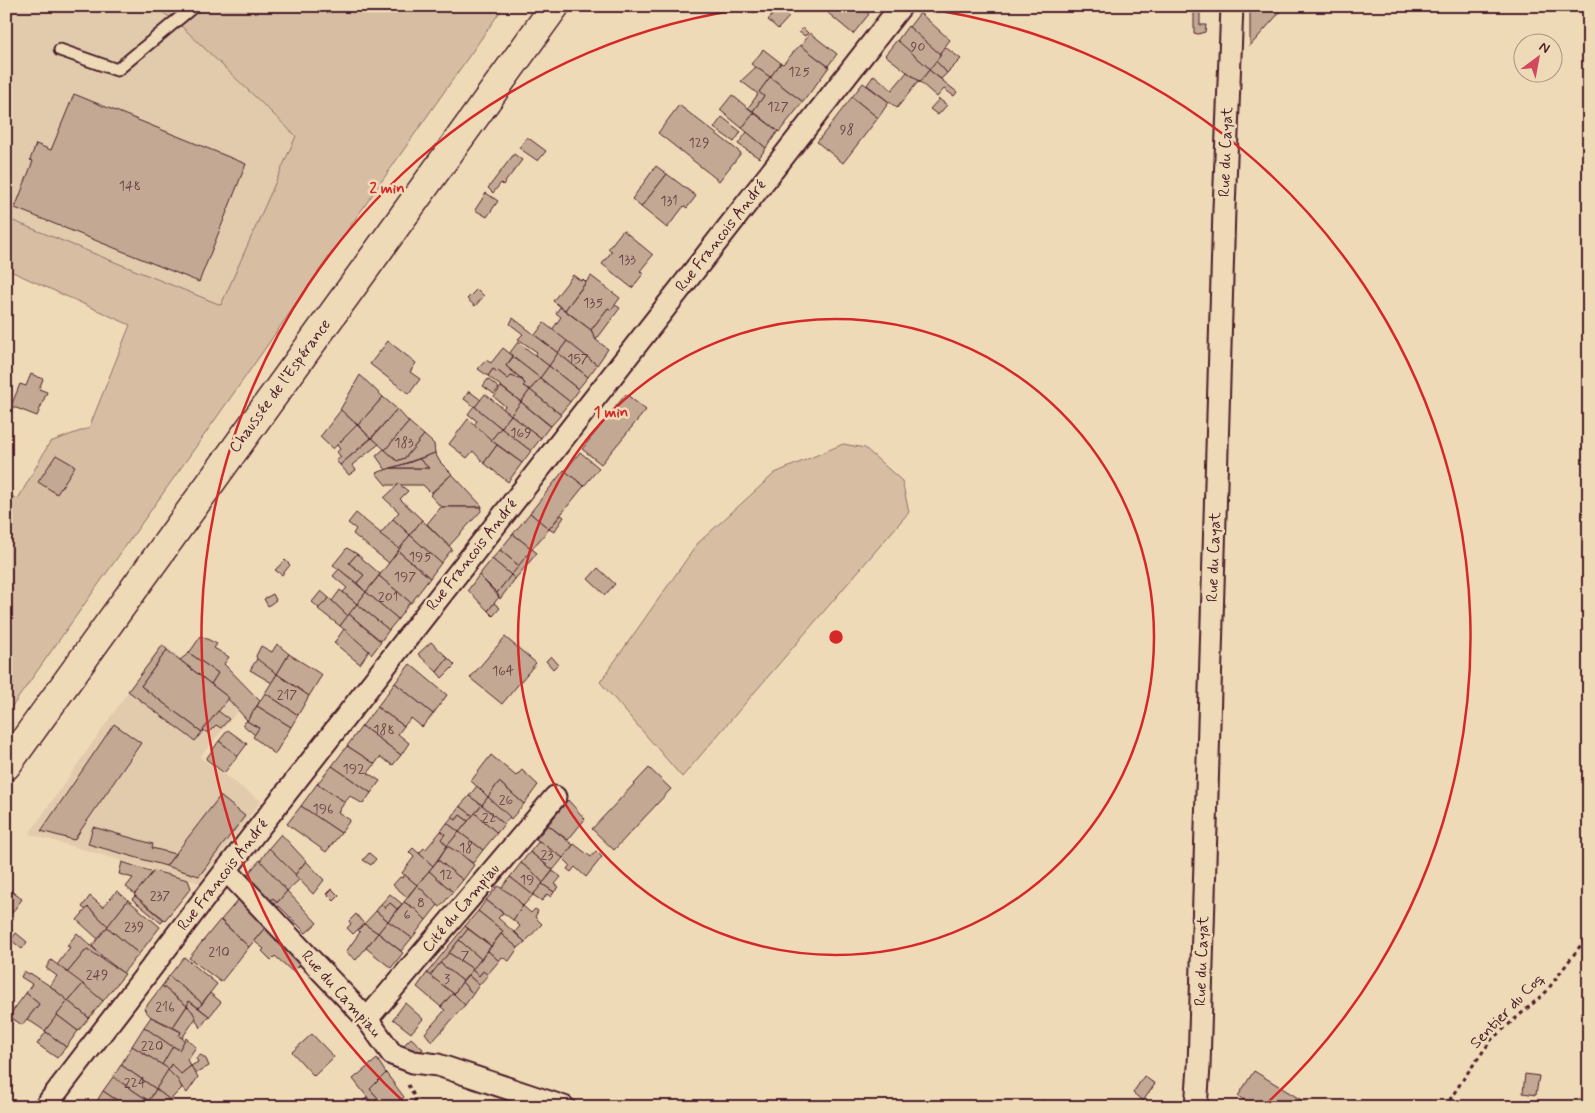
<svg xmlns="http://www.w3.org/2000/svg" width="1595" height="1113" viewBox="0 0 1595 1113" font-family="Mynerve,sans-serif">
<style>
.built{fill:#e2cbad}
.green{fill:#d7bea3;stroke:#906e67}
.building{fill:#c3a993;stroke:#4a1f2b}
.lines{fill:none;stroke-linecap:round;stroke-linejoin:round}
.lane-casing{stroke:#4a1f2b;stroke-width:15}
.street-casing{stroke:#4a1f2b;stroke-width:25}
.secondary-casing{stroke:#4a1f2b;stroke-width:31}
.path{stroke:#4a1f2b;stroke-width:3;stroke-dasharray:4 4;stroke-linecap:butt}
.lane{stroke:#efdab8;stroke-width:11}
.street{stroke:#efdab8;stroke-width:21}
.secondary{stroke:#efdab8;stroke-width:28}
.ring{fill:none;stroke:#d62828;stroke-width:2.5}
.labels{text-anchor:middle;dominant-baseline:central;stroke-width:5;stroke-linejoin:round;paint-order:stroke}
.number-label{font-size:14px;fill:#684245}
.street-label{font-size:16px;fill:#4a1f2b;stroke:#efdab8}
.centre{fill:#d62828;stroke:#efdab8;stroke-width:2.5}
.ring-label{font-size:15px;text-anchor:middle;font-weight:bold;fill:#d62828;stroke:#efdab8;stroke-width:5;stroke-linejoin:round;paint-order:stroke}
</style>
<rect width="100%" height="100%" fill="#efdab8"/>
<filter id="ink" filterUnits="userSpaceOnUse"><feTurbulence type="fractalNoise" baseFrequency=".02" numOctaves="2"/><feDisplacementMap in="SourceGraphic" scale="10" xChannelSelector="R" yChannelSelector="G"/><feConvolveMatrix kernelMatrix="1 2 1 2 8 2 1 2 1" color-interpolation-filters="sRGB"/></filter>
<g filter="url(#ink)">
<g class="built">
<path d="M6,6H153L176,21L296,136L221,305L6,218Z"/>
<path d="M162,643L229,698L239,710L200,757L261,801L199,883L29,834Z"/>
</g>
<g class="green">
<path d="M160,6H504L236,390L6,715V494L18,499L50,442L89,428L130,325L6,269V218L221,305L296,136L176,21L157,9Z"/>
<path d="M843,444L865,448L902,481L909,512L682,777L600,682L698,543L775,473Z"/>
</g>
<g class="building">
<path d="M748,6H761L754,13Z"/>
<path d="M821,6H834L828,13Z"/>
<path d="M834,6H859L869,14L853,34L828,13Z"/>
<path d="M1194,6H1200V25H1206L1205,32L1198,34L1194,33Z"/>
<path d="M779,7L789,17L778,29L768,20Z"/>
<path d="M1250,8L1280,12L1250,46Z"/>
<path d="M920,13L950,40L939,54L909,27Z"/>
<path d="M908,26L941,55L930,69L897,41Z"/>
<path d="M803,28L808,33L805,36L799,32Z"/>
<path d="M810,33L837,54L828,66L801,46Z"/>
<path d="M897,40L930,69L920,82L885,55Z"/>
<path d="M800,45L829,67L803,102L770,77L781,63L783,64Z"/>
<path d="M945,47L961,59L947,73L936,61L941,55L939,54Z"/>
<path d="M763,49L781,63L770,77L751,64L760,54Z"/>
<path d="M936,61L947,73L941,79L929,70Z"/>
<path d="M756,67L770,77L759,92L764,96L753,111L748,108L758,94L741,81Z"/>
<path d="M929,70L957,92L954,96L944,89L937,97L920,82Z"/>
<path d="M907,72L920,82L917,83L897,108L867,85L874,75L892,90Z"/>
<path d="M770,77L803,102L779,132L753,111L764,96L759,92Z"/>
<path d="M863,83L889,102L878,118L852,97Z"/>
<path d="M74,94L246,164L199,282L15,208L33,161L30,160L36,144L51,150Z"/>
<path d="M732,95L754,113L742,128L720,110Z"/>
<path d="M852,97L878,118L843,163L817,142Z"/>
<path d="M939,99L947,105L938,115L930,109Z"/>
<path d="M679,105L741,153L719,181L658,133Z"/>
<path d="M754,113L778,131L766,148L742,128Z"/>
<path d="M722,117L741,132L734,142L714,128Z"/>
<path d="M747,132L766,148L759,158L738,144Z"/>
<path d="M527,137L546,151L538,161L519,148Z"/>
<path d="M514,154L522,160L503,185L501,183L493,193L488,188Z"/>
<path d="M656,166L667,174L641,207L632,199Z"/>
<path d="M667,174L696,196L687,208L684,206L667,228L641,207Z"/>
<path d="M486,193L498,201L487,217L475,210Z"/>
<path d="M623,230L653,255L640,271L643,274L632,288L602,264L612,251L608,249Z"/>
<path d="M573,275L581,281L583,279L586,282L565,310L553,301Z"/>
<path d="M591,276L620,298L611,310L608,308L591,330L565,310Z"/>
<path d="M477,289L484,296L475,306L467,299Z"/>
<path d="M615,305L620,308L596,340L591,330L608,308L611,310Z"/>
<path d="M560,307L591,330L596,340L608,349L597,365L552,330L561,317L556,313Z"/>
<path d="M513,318L558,353L549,366L535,355L537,352L518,339L523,334L510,324Z"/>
<path d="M544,323L567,341L558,353L535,335Z"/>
<path d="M388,341L416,363L410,372L420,379L409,394L370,364Z"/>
<path d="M567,341L597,365L588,377L558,353Z"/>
<path d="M518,342L549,366L540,378L509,354Z"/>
<path d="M503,348L513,356L506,366L522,379V380L511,376L508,379L498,371L497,372L493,369L488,376L478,369L486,360L491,363Z"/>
<path d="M558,353L588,377L578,389L549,366Z"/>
<path d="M513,357L540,378L530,390L523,386L525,384L522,379L506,366Z"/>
<path d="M549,366L579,390L570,402L540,378Z"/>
<path d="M493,369L497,372L498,371L508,379L511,376L522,380L525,384L523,386L530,390L521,402L488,376Z"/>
<path d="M31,374L43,379L39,389L47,392L37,416L11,406L20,384L26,386Z"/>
<path d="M360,375L383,397L358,425L340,410Z"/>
<path d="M540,378L570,402L560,414L530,390Z"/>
<path d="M488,379L499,388L494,394L483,386Z"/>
<path d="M501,387L521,402L511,415L503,409L505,406L494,397Z"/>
<path d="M530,390L561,415L551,426L521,402Z"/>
<path d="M469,391L481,400L475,407L464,399Z"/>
<path d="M485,394L511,415L501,428L475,407Z"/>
<path d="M626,394L646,410L601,464L582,449Z"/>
<path d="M383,397L397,409L371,438L358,425Z"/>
<path d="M521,402L550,426L541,438L511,415Z"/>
<path d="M474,406L501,428L491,440L474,425L477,421L468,414Z"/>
<path d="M397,409L409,422L385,450L372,438Z"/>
<path d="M341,410L357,425L333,449L320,437Z"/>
<path d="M511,415L541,438L531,451L501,428Z"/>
<path d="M468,419L497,445L484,463L473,451L467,458L449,444Z"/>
<path d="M409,422L424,435L405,458L397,461L385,450Z"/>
<path d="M357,425L371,438L340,465L336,461L341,457L337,452L340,449L337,445Z"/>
<path d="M501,428L531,451L522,463L491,440Z"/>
<path d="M424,435L434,444L435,453L386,470L376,456L384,449L397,461L405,458Z"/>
<path d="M372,438L379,444L352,465L356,470L349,475L340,465Z"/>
<path d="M497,445L522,463L508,482L484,463Z"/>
<path d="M580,452L599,468L584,486L565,471Z"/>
<path d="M435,453L440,462L452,474L431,493L423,485H386L376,473L391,468H429L419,459Z"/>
<path d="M56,455L75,466L57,494L38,482Z"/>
<path d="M419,459L429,468H391L408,463Z"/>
<path d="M564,470L584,486L549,529L530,513Z"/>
<path d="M452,474L481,505L482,507H441L430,495Z"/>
<path d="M399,484L408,491L400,499L422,520L410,535L393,519L399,512L384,498Z"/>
<path d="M441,507H482L481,511L449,546L427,524Z"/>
<path d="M356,513L400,549L389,563L353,534L356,529L348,523Z"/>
<path d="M530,513L549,529L532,549L513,534Z"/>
<path d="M561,515L564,517L554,532L549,529Z"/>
<path d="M393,519L410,535L400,549L380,534Z"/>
<path d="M422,520L452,549L441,563L410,535Z"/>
<path d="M513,534L532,549L519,566L500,550Z"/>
<path d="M410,535L441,563L430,578L398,551Z"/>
<path d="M347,548L357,554L349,563L364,575L357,583L333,565Z"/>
<path d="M532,549L537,553L515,579L511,575Z"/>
<path d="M500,550L519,566L511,575L492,559Z"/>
<path d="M398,551L430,578L411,603L379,576Z"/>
<path d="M357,554L380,574L366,592L357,583L364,575L349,563Z"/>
<path d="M492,559L511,575L497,593L479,575Z"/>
<path d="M285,560L290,565L282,575L275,570Z"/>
<path d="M598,568L615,584L605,595L588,579Z"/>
<path d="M339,569L366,592L357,604L343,592L347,588L333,576Z"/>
<path d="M479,575L499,597L488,611L468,590Z"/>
<path d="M511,575L515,579L500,599L497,593Z"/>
<path d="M379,576L410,602L398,619L366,592Z"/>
<path d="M340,590L357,604L348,616L332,601Z"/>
<path d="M321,591L329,598L319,608L312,602Z"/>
<path d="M366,592L398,619L389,630L357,604Z"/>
<path d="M273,594L276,600L268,606L264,599Z"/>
<path d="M329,598L348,616L340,626L318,609Z"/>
<path d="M494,603L500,608L493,616L488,611Z"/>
<path d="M357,604L389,630L381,641L349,614Z"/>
<path d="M349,614L381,642L372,654L340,626Z"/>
<path d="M344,629L369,651L360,664L334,643Z"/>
<path d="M201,636L217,644L214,648L229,657L224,664L260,701L247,721L259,728L255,735L243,725L247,720L228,699L229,698L211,684L218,673L189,653Z"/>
<path d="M505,637L536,663L502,704L470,678Z"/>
<path d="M431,642L448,658L437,672L418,654Z"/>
<path d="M277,644L289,654L277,674L264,666L257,659L256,656L261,646L272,652Z"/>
<path d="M163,645L167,650L141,686L202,732L195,741L128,691Z"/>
<path d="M167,650L229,698L202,732L141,686Z"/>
<path d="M189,653L218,673L211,684L180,660Z"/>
<path d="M289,654L322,675L309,696L277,674Z"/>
<path d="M551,656L558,664L553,669L546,661Z"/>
<path d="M448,658L455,665L442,678L437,672Z"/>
<path d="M257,659L277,674L272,683L250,670Z"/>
<path d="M410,664L447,695L433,714L395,683Z"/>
<path d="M277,674L309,696L298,715L265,693Z"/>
<path d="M395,683L433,714L422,727L411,718L404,726L377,707Z"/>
<path d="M265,693L298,715L291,727L257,706Z"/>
<path d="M257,706L291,727L275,754L253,737L259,728L247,721Z"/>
<path d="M377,707L404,726L398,734L409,743L401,755L362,726Z"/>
<path d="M218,711L229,719L221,728L216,725L208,733L203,730Z"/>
<path d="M114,724L141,743L74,840L41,831Z"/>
<path d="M362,726L401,755L393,765L380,757L375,764L347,746Z"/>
<path d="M228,730L247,744L238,756L219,741Z"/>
<path d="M219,741L238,756L224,773L206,759Z"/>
<path d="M347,746L375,764L368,773L380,781L371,793L332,766Z"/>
<path d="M491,755L516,776L522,770L538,785L524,804L499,782L488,797L471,781Z"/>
<path d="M332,766L371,793L363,804L350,796L345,802L317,784Z"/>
<path d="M649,768L671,789L614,850L592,829Z"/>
<path d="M499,782L524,804L511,819L488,797Z"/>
<path d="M317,784L345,802L338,812L350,820L341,833L301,806Z"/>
<path d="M477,786L488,797L482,805L469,796Z"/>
<path d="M220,796L245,816L199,876L166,866Z"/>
<path d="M469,796L482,805L473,816L460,806Z"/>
<path d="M488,797L510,817L504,824L482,805Z"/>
<path d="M568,800L585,819L568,840L548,825Z"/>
<path d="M482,805L504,824L497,833L475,813Z"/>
<path d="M301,806L341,833L326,852L287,824Z"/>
<path d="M460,806L473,816L468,821L460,815L456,820L452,817Z"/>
<path d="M475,813L497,833L483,850L459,832Z"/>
<path d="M460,815L468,821L459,832L447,823L452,817L456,820Z"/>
<path d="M447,823L459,832L447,846L441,839L445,834L441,831Z"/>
<path d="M548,825L573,845L563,858L536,839Z"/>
<path d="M93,827L153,844L152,848L175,854L166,866L88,844Z"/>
<path d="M441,831L445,834L441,839L447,846L433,866L419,853L424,848L426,849Z"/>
<path d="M459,832L483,850L473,863L447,846Z"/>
<path d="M281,834L306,861L295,875L269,848Z"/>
<path d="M539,841L563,858L553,870L530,852Z"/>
<path d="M574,844L591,857L596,851L602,857L586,877L575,867L571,872L567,869L570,865L563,858Z"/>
<path d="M447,846L461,854L474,865L463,880L438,860Z"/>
<path d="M269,848L300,879L287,891L260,861Z"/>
<path d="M413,848L433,866L417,885L402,873L414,857L409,852Z"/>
<path d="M530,852L553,870L543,883L533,872L521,863Z"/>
<path d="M369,853L376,859L371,865L363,860Z"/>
<path d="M260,860L287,891L277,903L273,898L266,905L246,884L247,875Z"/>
<path d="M438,860L463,880L453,892L429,871Z"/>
<path d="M306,861L324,880L313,894L295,875Z"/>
<path d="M122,862L153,872L135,894L126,887L133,878L119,874Z"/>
<path d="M521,863L533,872L543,883L533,895L510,877Z"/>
<path d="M154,871L188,880L191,888L165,920L134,895Z"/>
<path d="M429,871L453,892L440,907L417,885Z"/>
<path d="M553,871L561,877L555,884L559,887L554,892L542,884Z"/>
<path d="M405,875L417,885L407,897L393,885L400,877L402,878Z"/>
<path d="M510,877L533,895L523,906L514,896L501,889Z"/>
<path d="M542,884L554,892L551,897L547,894L542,901L533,895Z"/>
<path d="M417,885L438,905L426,920L415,909L404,902Z"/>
<path d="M498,886L514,896L523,906L513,920L486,900Z"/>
<path d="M332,889L339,896L334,901L327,894Z"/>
<path d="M11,891L22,899L12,913L6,909V896Z"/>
<path d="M117,891L128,900L108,926L88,907L86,910L82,907L90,896L103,907Z"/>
<path d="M287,891L317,923L306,933L279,906L274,912L267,903L273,898L277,903Z"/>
<path d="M243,894L268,924L249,947L221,920Z"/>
<path d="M390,894L402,904L397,909L390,903L385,908L381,904Z"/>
<path d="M135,896L164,920L161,923L132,899Z"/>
<path d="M128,900L160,927L139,954L107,927Z"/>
<path d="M486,900L503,913L498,918L525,942L518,948L501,934L503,931L478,911Z"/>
<path d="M404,902L415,909L426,920L412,938L388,921Z"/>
<path d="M390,903L397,909L388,921L376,911L381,904L385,908Z"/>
<path d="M523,906L531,913L535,909L538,911L535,917L542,924L525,942L515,932L520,926L513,920Z"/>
<path d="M88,907L108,926L98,939L77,920Z"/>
<path d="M376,911L388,921L378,933L364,924Z"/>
<path d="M478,911L503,931L491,946L465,926Z"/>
<path d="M356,914L364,924L353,934L347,928L351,924L349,921Z"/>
<path d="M220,920L249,947L221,982L189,958Z"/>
<path d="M388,921L412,938L401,951L378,933Z"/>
<path d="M268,924L304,961L293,972L275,956L271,960L262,951L264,949L254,941Z"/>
<path d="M364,924L378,933L356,960L346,952L360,932L358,930Z"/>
<path d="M465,926L468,929L430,976L427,973Z"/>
<path d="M107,927L139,954L123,973L104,958L92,946Z"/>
<path d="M468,929L491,946L481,959L459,940Z"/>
<path d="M16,933L27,942L22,949L11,940Z"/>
<path d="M77,933L104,958L103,960L87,949L67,973L57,965L70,947L67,946Z"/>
<path d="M378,933L403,953L391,968L366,948Z"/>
<path d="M501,934L518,948L509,961L502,957L499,961L488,951Z"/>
<path d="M459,940L481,959L473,969L449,953Z"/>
<path d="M87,949L125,974L103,1001L67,973Z"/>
<path d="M488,951L499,961L487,975L483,971L479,976L472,970Z"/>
<path d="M449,953L473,969L463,981L440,963Z"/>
<path d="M184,957L217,984L202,1003L169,976Z"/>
<path d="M51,960L83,984L68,1001L50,986L57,976L46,968Z"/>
<path d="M440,963L463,981L454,994L430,976Z"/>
<path d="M472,970L479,976L483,971L488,975L479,985L468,975Z"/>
<path d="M24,971L29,974L30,973L50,986L68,1001L45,1031L27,1019L39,1004L26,993L32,984L21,977Z"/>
<path d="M427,973L454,994H452L441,1007L417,987Z"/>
<path d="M468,975L479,985L473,994L462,982Z"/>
<path d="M169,976L202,1003L199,1008L189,1001L187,1006L162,986Z"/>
<path d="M462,982L473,994L465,1005L454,994Z"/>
<path d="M83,984L103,1001L89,1018L68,1001Z"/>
<path d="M162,986L187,1006L173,1027L151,1017L144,1009Z"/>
<path d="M26,993L39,1004L22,1025L9,1016Z"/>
<path d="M210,993L221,1002L208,1018L209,1016L199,1008Z"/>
<path d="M452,994H454L465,1005L432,1042L425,1033L445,1010L441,1007Z"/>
<path d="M68,1001L89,1018L78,1031L57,1015Z"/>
<path d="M189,1001L209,1016L200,1028L192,1011L187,1006Z"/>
<path d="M405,1003L423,1019L411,1033L393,1019Z"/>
<path d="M187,1006L192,1011L196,1018L182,1038L179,1036L181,1032L173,1027Z"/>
<path d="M57,1015L78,1031L66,1047L45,1031Z"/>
<path d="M151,1017L181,1032L179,1036L185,1040L179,1050L173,1046V1047L144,1027Z"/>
<path d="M144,1027L173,1047L162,1065L132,1046Z"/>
<path d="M46,1032L66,1047L57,1058L37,1044Z"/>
<path d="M312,1034L334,1057L314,1076L292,1052Z"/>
<path d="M186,1038L196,1047L187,1060L191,1066L181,1074L171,1064L169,1069L162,1065L173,1046L179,1050Z"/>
<path d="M411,1038L423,1049L417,1055L404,1045Z"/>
<path d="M132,1046L169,1069L156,1089L121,1065Z"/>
<path d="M201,1055L206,1059L209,1066L195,1074L191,1066L198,1062L196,1058Z"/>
<path d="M377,1059L386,1073L370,1089L378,1098L372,1103L353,1079Z"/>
<path d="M171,1064L181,1074L191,1066L198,1077L187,1093L168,1070Z"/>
<path d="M121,1065L156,1089L149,1101L113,1077Z"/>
<path d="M168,1070L178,1080L182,1088L170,1100L156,1089Z"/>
<path d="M1254,1071L1308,1104L1306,1107H1256L1238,1096Z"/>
<path d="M386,1073L404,1097L394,1107H371L370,1106L378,1098L370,1089Z"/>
<path d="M1525,1074L1539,1076L1536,1095L1523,1093Z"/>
<path d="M1144,1076L1155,1084L1143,1101L1133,1093Z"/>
<path d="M113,1077L149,1101L157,1107H127L103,1091Z"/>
<path d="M156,1089L170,1100L175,1107H157L149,1101Z"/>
<path d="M103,1091L127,1107H95L94,1106Z"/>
<path d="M367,1097L372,1103L369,1107H357Z"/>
<path d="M1043,1100L1050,1107H1037Z"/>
</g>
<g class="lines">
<g class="lane-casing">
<path id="lane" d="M60,50L117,70L194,6"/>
</g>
<g class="street-casing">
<g id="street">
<path d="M226,870L367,1019L392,1054L413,1062L438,1065L564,1107"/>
<path d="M367,1019L555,797"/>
<path d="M45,1107L226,870L901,6"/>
<path d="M1196,1107L1199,1067L1224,209L1232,6"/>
</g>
</g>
<g class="secondary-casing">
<path id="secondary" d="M6,766L555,6"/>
</g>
<g class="path">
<path d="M408,1107L416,1099L408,1085"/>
<path d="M1445,1107L1466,1075L1492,1039L1546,992L1589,934"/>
</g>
<use href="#lane" class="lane"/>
<use href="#street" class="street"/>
<use href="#secondary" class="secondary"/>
</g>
</g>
<g class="ring">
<circle cx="836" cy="637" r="318"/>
<path d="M407 1105A635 635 0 0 1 759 7M913 7A635 635 0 0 1 1265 1105"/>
</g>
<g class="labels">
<g class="number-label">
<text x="918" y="47">90</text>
<text x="799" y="72">125</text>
<text x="778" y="107">127</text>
<text x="847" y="130">98</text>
<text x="699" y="143">129</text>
<text x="130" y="186">148</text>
<text x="669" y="201">131</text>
<text x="627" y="260">133</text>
<text x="593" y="303">135</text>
<text x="578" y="359">157</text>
<text x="521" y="433">169</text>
<text x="404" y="443">183</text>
<text x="420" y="557">195</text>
<text x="405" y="577">197</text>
<text x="388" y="597">201</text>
<text x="503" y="671">164</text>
<text x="287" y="695">217</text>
<text x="384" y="730">188</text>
<text x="354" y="769">192</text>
<text x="506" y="800">26</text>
<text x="323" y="809">196</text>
<text x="489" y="818">22</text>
<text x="466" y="848">18</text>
<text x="547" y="855">23</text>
<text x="446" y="875">12</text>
<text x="527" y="880">19</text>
<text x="160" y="896">237</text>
<text x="421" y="903">8</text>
<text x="407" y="915">6</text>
<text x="134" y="927">239</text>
<text x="219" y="952">210</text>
<text x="465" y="956">7</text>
<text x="97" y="975">249</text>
<text x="447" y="979">3</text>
<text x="165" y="1007">216</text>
<text x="152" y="1046">220</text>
<text x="135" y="1083">224</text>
</g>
<g class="street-label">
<text transform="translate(1226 152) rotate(-88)">Rue du Cayat</text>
<text transform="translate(721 236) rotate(-52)">Rue Francois André</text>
<text transform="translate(280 386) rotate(-54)">Chaussée de l'Espérance</text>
<text transform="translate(472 555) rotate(-52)">Rue Francois André</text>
<text transform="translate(1214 557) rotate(-88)">Rue du Cayat</text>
<text transform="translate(223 875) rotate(-52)">Rue Francois André</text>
<text transform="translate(461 908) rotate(-50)">Cité du Campiau</text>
<text transform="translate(1202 961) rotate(-88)">Rue du Cayat</text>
<text transform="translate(341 994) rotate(48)">Rue du Campiau</text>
<text transform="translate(1507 1011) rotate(-46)">Sentier du Coq</text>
</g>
</g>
<circle cx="836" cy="637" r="8" class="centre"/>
<g class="ring-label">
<text x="387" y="193">2 min</text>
<text x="611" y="417">1 min</text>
</g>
<rect width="1595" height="1113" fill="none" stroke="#efdab8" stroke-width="25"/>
<rect x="12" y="12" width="1570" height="1088" fill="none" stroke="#4a1f2b" stroke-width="2" filter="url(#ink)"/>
<g transform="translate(1538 58) rotate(32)"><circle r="24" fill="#efdab8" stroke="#ad8f80"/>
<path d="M0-4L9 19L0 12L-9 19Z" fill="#d1495b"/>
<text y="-8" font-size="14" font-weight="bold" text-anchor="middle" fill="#4a1f2b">N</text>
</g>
</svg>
